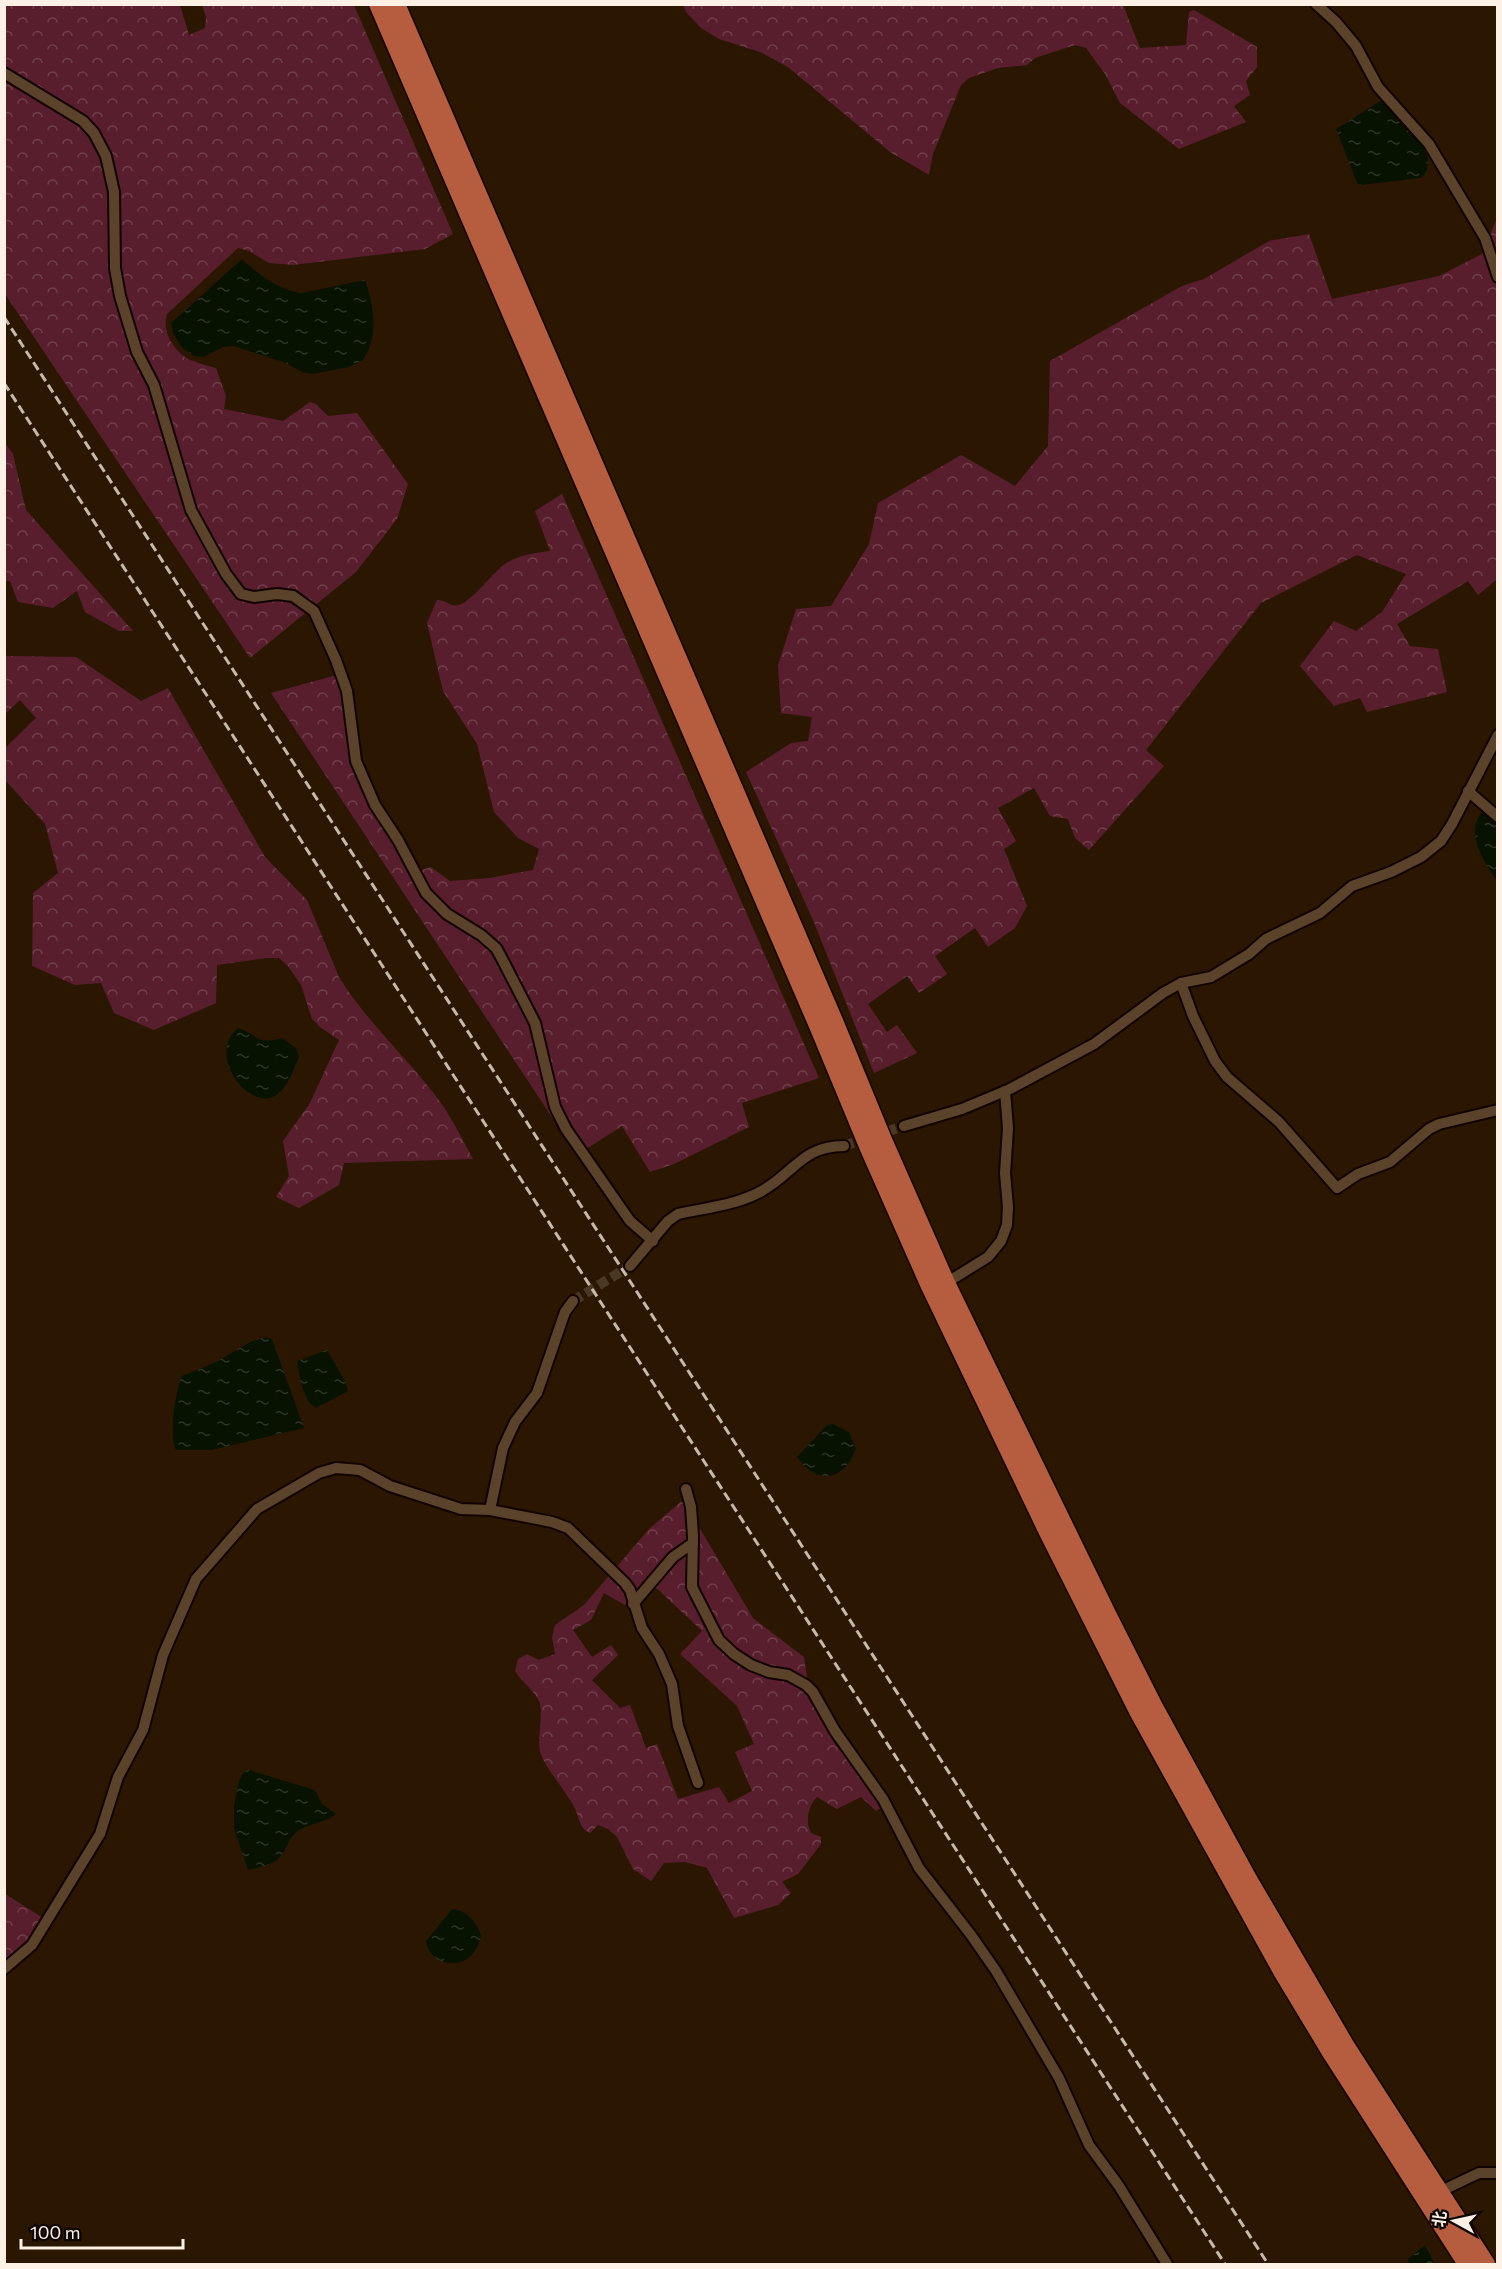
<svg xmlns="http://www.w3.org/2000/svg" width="1502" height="2269" viewBox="0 0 1502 2269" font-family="Commissioner,'Noto Sans SC',sans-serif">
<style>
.forest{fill:url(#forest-crowns);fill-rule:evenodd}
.water{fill:url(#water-ripples)}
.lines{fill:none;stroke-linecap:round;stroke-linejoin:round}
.minor-tunnel{stroke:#4a3823;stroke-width:10;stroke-dasharray:10 5;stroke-linecap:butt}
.minor-casing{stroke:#130300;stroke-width:14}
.primary-casing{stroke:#130300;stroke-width:21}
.minor{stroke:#5b432b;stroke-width:10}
.primary{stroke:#b55d3e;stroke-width:18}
.rail{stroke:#c7b9ab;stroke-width:3;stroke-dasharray:9 4.5;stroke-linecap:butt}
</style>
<defs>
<pattern id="forest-crowns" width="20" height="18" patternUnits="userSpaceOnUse" patternTransform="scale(1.5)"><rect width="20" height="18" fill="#581e2e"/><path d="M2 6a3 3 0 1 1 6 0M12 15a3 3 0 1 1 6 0" fill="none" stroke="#713f4c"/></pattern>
<pattern id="water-ripples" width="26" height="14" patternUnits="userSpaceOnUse" patternTransform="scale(1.5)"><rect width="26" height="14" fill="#081200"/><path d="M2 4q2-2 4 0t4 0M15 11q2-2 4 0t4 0" fill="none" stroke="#2d3525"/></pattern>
</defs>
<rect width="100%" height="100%" fill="#2b1701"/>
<g class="forest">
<path d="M4,5H180L189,35L205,28L206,17L202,5H354L453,234L425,249L293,265L269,263L249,251L238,248L167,314C161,332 175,354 193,361C200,364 209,366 216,368L226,396L224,409L283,421L310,402L316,404L328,416L357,413L408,484L397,519L356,572L250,658L5,294Z"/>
<path d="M683,5H1123L1140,48L1186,45L1189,12L1194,10L1257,47V67L1246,81L1250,95L1234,106L1246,122L1179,149L1120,103L1105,74L1086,48L1075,45L1035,58L1027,65L998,68L969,78L961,85L933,154L929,175L890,152L788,67L760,52L719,39L701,28L686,12Z"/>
<path d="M1497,218V579L1478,595L1468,581L1397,624L1410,646L1438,649L1447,692L1367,712L1360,698L1334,706L1300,666L1334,621L1356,631L1382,612L1406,574L1357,555L1261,603L1146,750L1164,766L1089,850L1075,838L1068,819L1050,816L1034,788L998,808L1016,841L1004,849L1027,906L1015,928L988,947L975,928L935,956L947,974L919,993L907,976L868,1004L887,1032L897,1025L917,1053L874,1073L813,920L746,772L791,743L808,741L812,717L781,713L778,665L796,609L831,606L869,544L878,503L961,455L1015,486L1048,446L1050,361L1182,286L1204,279L1269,241L1309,234L1332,299L1439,276L1482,254Z"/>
<path d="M5,443L13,454L26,510L133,631H119L85,612L77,591L53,608L18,602L10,581H5Z"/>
<path d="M562,494L819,1078L742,1103L749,1127L674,1164L650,1172L622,1126L577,1155L271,693L344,673L358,752L364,774L422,870L431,867L450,881L489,878L533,870L539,849L518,838L494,812L477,744L443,691L427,623L437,600C445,599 452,608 459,605C476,598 491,574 505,564C517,555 536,553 550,551L535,511Z"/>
<path d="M4,653L7,656L76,657L141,701L168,688L265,857L307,900L339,977C367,1023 409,1059 441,1103C453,1120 463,1141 473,1159L344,1163L339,1185L299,1208L276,1197L289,1176L283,1141L310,1103L339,1040L320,1027L312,1019L301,985L288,966L279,958H266L217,965L216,1003L154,1030L114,1013L101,983L75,985L32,966L33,893L58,873L45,824L5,780V748L36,718L20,700L5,714Z"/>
<path d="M683,1500L753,1618L804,1657L809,1692L834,1743L871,1786L881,1808L876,1811L861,1797L837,1809L817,1797C808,1806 805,1821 811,1833L821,1837V1844L798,1874L782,1882L791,1893L778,1905L734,1918L707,1868L685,1862L664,1863L651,1881L633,1869L617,1837L608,1829L598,1825L590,1833C580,1829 580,1821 576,1811C568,1792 544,1768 540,1751C537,1739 543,1719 540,1704C537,1692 521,1682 515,1671L518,1659L527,1654L539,1660L555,1654L552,1637L555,1625L584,1605L649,1529ZM648,1580L702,1631L680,1654L737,1706L754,1744L735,1752L752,1791L729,1803L719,1787L678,1799L657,1744L646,1748L630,1705L620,1708L592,1680L618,1655L611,1645L592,1657L573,1630L591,1620L604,1593L625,1605Z"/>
<path d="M5,1894L43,1918L22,1951L5,1964Z"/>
</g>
<g class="water">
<path d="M1382,100C1396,113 1447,157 1421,178L1361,185L1357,183L1336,129Z"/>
<path d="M242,259C258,274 278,290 301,293L365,280C374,304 379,337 363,360L349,367L312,374L302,372L283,362L233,346L223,347L204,357L194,356L181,347L173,333L171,323Z"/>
<path d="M1483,811L1497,823V881C1485,863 1463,832 1483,811Z"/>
<path d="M238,1028C261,1036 254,1045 282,1038L296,1048L299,1057C294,1068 289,1085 279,1093C253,1117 204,1056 238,1028Z"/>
<path d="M267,1337L272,1339L304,1428L212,1450H176C169,1436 175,1391 182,1376L214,1363L252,1341Z"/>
<path d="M327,1350L345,1381L348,1391L316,1408C302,1400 300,1376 297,1361Z"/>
<path d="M833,1424L849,1432L856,1449C844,1481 817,1486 797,1457L827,1425Z"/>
<path d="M249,1770L315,1790L322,1804L336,1814C327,1822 312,1823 301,1829C288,1836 288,1849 279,1858C271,1866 258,1867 248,1870L234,1829V1805L239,1781L243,1773Z"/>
<path d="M452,1909C465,1909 478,1923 481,1936C479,1943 476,1952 470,1957C454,1970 429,1962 426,1941Z"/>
<path d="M1425,2245L1435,2264H1409L1408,2259Z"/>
</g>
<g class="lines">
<g class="minor-tunnel">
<path d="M844,1146L904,1126"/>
<path d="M573,1301L630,1266"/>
</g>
<g class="minor-casing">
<g id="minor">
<path d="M1316,4L1336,22L1356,46L1378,87L1429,144L1485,238L1498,277"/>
<path d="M4,73L83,121L94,133L106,156L114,192L115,268L120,296L137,352L154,385L191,510L226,574L241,594L254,597L277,594L293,596L314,611L336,660L347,691L356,761L375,805L398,840L426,893L447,914L481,935L496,948L501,957L535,1023L555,1107L566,1129L630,1221L653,1241"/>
<path d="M1468,791L1498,817"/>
<path d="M1181,983L1193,1016L1215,1061L1227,1077L1279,1122L1337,1188L1358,1174L1390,1162L1429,1129L1439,1124L1498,1110"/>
<path d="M904,1126L962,1109L1010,1089L1094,1044L1163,993L1181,983L1211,977L1249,954L1266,939L1320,913L1352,886L1391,872L1421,857L1441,841L1452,824L1498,735"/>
<path d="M630,1266L668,1221L678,1214C705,1208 736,1205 760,1192C794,1174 801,1146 844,1146"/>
<path d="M946,1283L988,1257L1001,1241L1007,1225L1008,1207L1005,1173L1008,1128L1005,1091"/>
<path d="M686,1489L691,1507L693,1536L692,1587L719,1640L734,1654L751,1665L769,1672L788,1675L806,1685L813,1692L835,1731L883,1799L919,1868L971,1935L996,1971L1059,2078L1089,2145L1119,2186L1167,2264"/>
<path d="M490,1510L552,1522L568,1528L625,1583L630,1590L642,1628L659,1654L672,1684L678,1726L698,1783"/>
<path d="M633,1604L673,1557L693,1543"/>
<path d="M4,1969L32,1945L100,1834L118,1777L143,1730L163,1655L196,1579L257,1509L319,1473L336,1468L360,1470L390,1486L461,1509L490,1510L503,1448L515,1422L537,1393L565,1312L573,1301"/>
<path d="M1439,2192L1479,2173H1498"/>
</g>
</g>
<g class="primary-casing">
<g id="primary">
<path d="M378,4L819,1028L868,1146L929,1284L1047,1530L1139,1713L1282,1971L1332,2054L1467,2264"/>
<path d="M396,4L834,1021L883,1140L946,1283L1107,1614L1153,1705L1248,1879L1345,2045L1486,2264"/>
</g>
</g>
<use href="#minor" class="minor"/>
<use href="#primary" class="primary"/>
<g class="rail">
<path d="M4,317L1268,2264"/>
<path d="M4,383L1225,2264"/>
</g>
</g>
<rect width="1502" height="2269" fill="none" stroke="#fdf1e6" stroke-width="12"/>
<g transform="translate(1454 2221) rotate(278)" stroke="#0d0501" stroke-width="4.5" paint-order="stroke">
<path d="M0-4.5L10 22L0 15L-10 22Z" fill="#fdf1e6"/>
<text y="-9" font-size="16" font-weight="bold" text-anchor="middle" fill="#fdf1e6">北</text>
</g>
<path d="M21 2239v9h162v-9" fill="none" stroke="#fdf1e6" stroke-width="3"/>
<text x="30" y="2239" font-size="18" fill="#fdf1e6" stroke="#0d0501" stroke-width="4.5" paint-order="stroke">100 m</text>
</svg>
